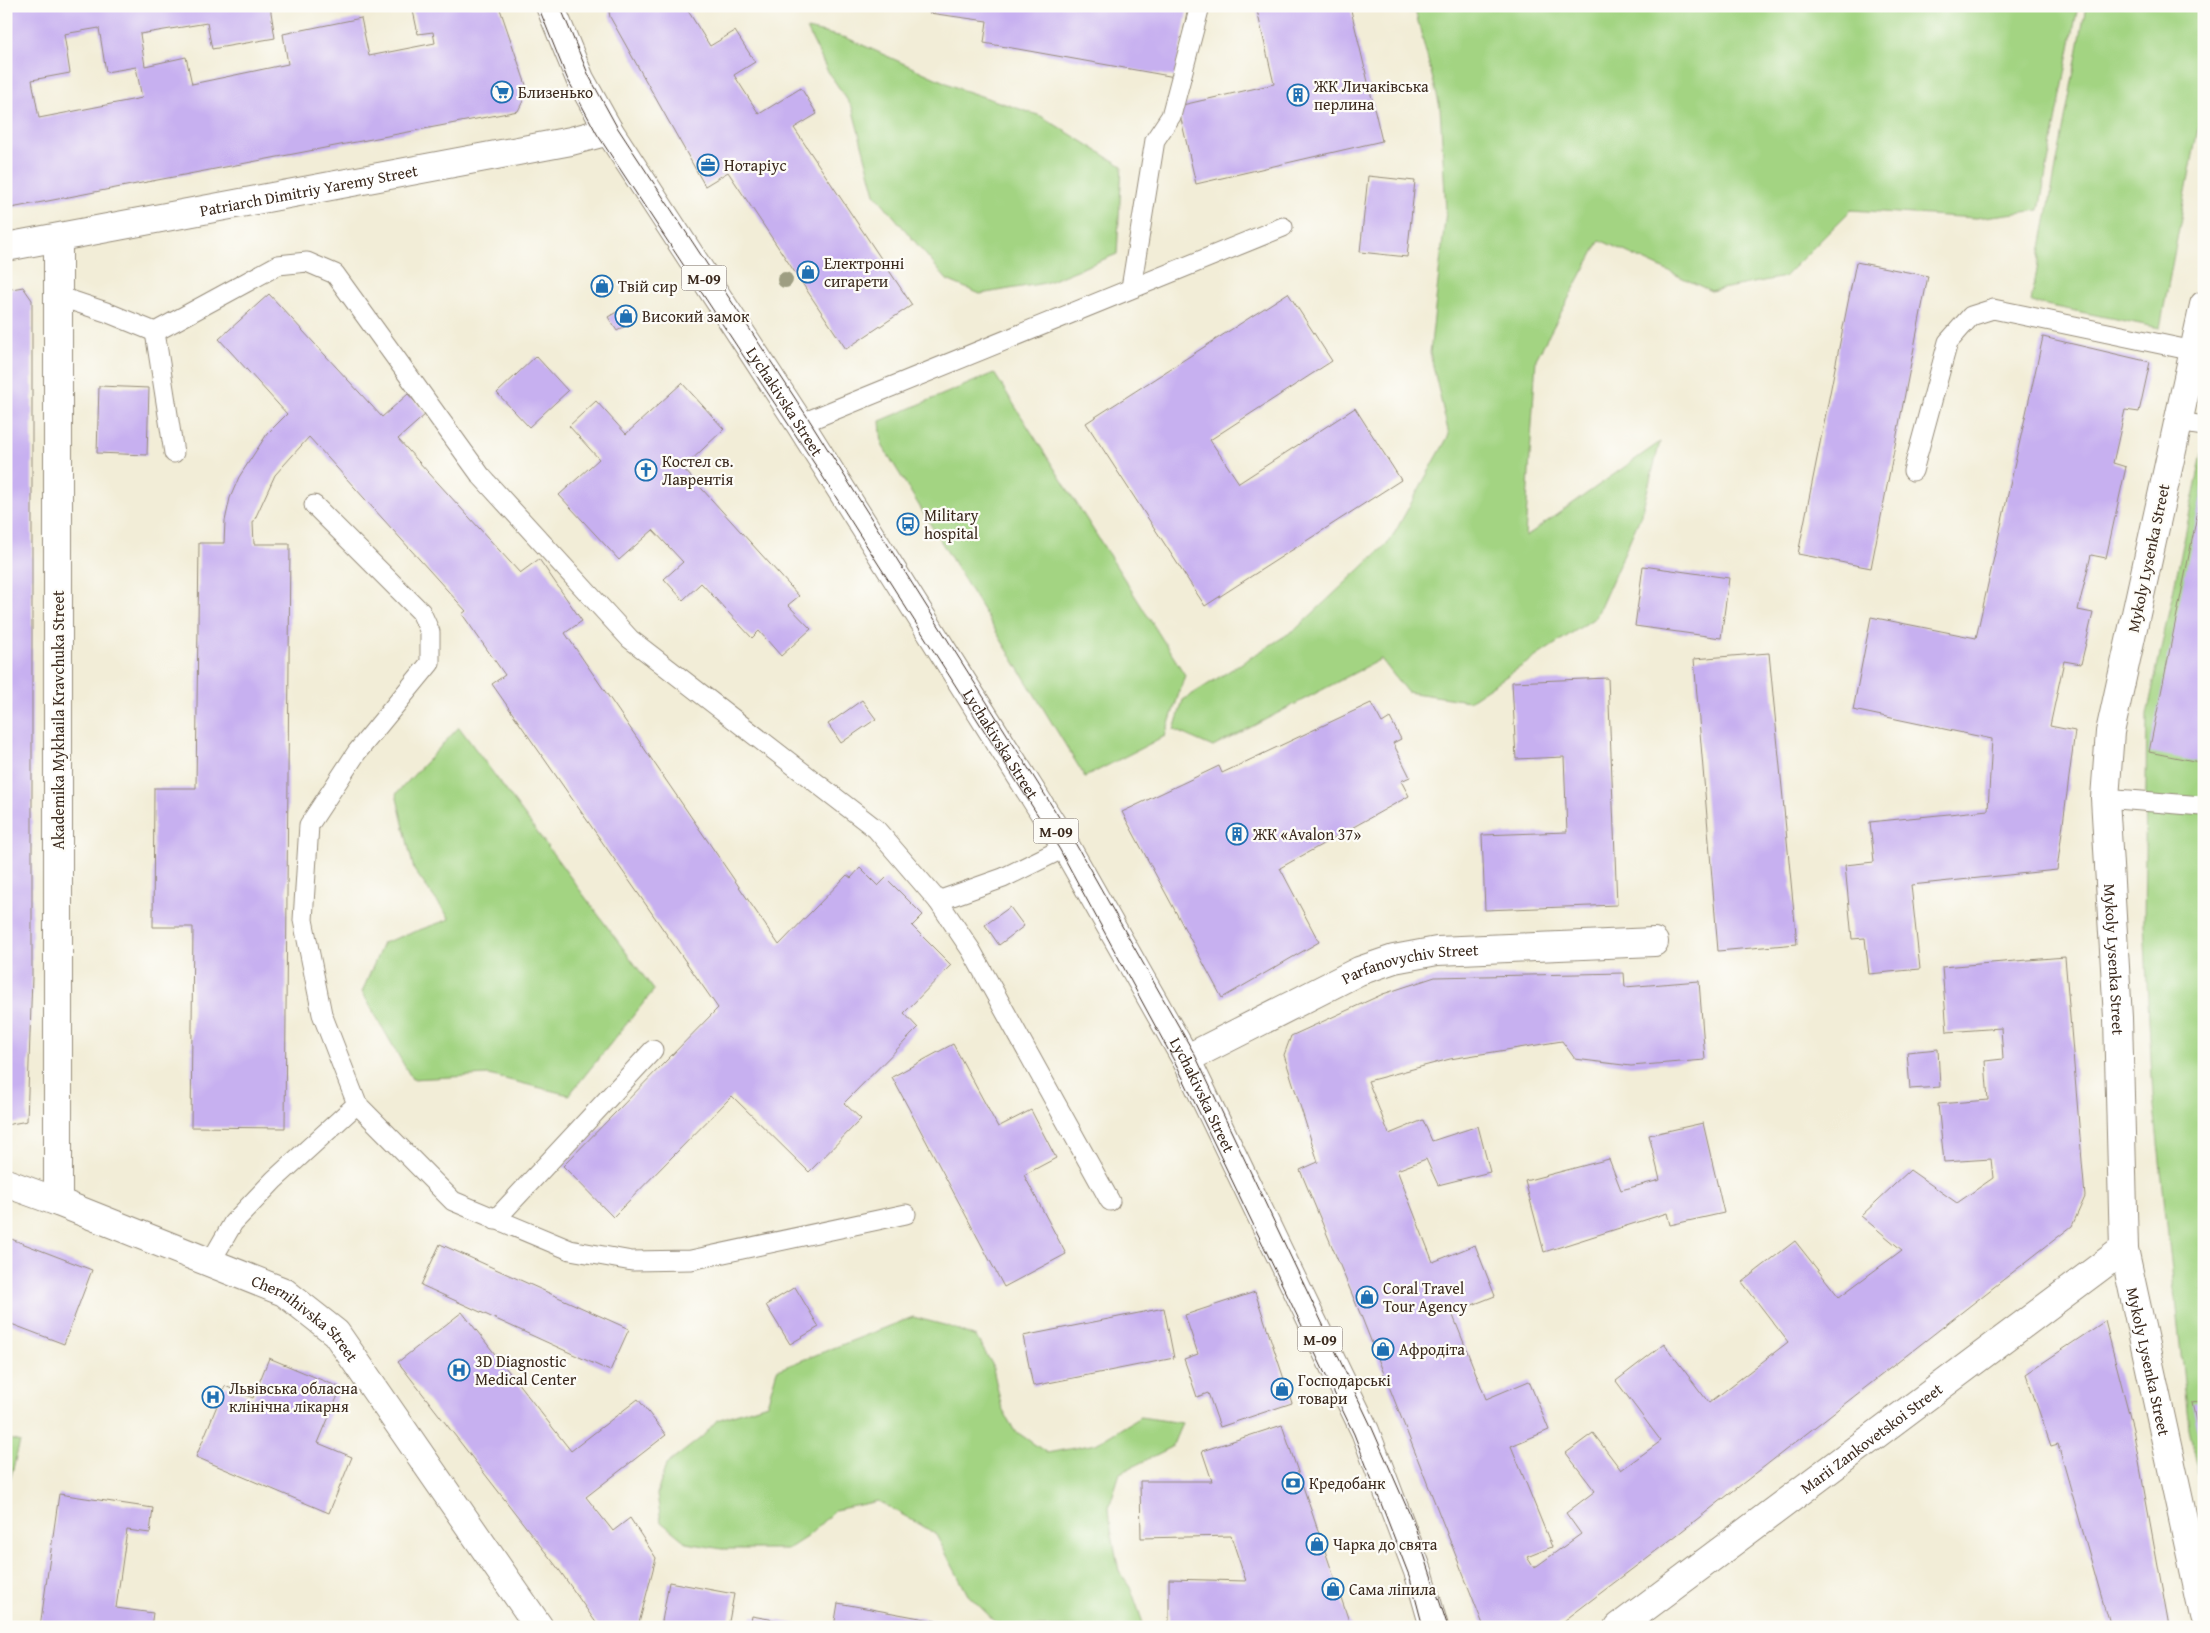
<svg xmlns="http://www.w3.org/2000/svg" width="2210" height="1633" viewBox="0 0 2210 1633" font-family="'Gentium Book Plus',serif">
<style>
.green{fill:#a3d482;stroke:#6f7f50}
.building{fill:#c7b0f0;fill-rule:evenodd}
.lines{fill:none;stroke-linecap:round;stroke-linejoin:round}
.service-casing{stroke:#968c7a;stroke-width:21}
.minor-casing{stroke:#968c7a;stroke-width:30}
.tertiary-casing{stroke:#968c7a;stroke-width:30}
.primary-casing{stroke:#968c7a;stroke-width:30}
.service{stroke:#fff;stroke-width:19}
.minor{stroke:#fff;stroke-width:28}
.tertiary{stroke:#fff;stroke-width:28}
.primary{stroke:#fff;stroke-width:28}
.tram{stroke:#3b2a1e;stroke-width:1}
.tree{fill:#9e9e82}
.labels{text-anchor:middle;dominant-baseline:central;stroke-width:4.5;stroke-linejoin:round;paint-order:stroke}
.shield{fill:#fdfcf7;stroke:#75695f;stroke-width:1}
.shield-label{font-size:15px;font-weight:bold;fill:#3b2a1e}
.poi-label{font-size:16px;fill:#3b2a1e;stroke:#fdfcf7;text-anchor:start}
.street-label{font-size:16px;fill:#3b2a1e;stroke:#fdfcf7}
</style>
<rect width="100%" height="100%" fill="#fdfcf7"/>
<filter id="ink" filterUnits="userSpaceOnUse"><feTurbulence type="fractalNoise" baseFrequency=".02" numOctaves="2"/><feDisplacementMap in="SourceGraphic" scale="10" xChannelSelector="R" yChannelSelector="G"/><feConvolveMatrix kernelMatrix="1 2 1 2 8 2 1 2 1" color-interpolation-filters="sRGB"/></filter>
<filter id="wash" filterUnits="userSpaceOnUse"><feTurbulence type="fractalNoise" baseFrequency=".0096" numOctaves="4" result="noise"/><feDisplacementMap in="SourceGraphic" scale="20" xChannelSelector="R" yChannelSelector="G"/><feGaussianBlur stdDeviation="1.12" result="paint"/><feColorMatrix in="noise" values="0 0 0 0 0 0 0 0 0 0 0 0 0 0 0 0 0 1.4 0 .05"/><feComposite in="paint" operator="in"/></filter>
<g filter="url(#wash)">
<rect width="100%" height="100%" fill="#f2edd7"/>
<g class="green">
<path d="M1414,6H2078L2039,210L1976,218L1851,210L1784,277L1711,291L1600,240L1536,359L1525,537L1660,442L1641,515L1596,617L1469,701L1407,692L1381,659L1213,747L1174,730L1183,700L1296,629L1390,541L1449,435L1430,353L1446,211L1440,107Z"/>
<path d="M2086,6H2204V97L2160,328L2031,302Z"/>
<path d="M807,29L847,38L960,89L1041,116L1122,166L1117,254L1045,283L980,294L947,280L875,194L852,107L827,70Z"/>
<path d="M994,373L1185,675L1165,736L1085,777L882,445L880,421Z"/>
<path d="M2204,445V1496L2189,1428L2153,1097L2144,923L2147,715Z"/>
<path d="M459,727L654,990L569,1095L489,1075L412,1079L362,992L383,943L450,919L414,870L396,794Z"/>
<path d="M913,1317L948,1326L976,1337L992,1364L1002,1409L1014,1430L1047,1453L1096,1444L1140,1417L1182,1423L1172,1447L1120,1473L1109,1507L1111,1530L1119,1571L1131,1589L1143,1623L1123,1627H1001L968,1595L935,1533L878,1501L835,1510L808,1536L788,1549H722L687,1543L661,1522L657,1494L666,1465L702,1437L717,1420L767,1404L777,1370Z"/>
<path d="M6,1438L20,1442L6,1495Z"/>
</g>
<g id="blocks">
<g class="building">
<path d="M6,6H270L275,38L212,49L207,23L140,34L145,66L186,57L192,84L288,64L283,34L361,18L369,56L435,43L433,32L418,34L412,6H499L528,91L518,111L6,209ZM99,28L106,72L136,67L142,98L39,118L32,80L70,73L64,34Z"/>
<path d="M608,6H685L710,46L735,31L755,62L734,75L759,114L801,88L817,114L794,128L912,305L846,349L728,172L705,186L610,17Z"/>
<path d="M930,6H1188L1175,77L984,43L987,21L929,13Z"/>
<path d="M1256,6H1350L1382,141L1196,184L1178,106L1274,84Z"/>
<path d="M1368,176L1415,181L1407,257L1360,252Z"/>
<path d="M1856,262L1928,276L1871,568L1798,554Z"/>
<path d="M23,287L32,300V977L27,1121L6,1125V290Z"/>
<path d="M1288,293L1332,361L1210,440L1239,483L1355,408L1401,480L1205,606L1086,423Z"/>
<path d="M269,294L382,417L408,394L426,414L398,439L520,573L539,559L582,621L565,633L779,945L847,875L851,878L860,868L878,886L886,878L923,915L912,926L951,965L904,1013L918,1028L844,1103L861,1119L809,1172L732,1096L613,1217L563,1166L718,1008L492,684L505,675L462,614L466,611L309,437L275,475L253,523L254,544H290L285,1128L191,1127L193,927H153L154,788H196L199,543H224L225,521L230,498L239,477L267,434L287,414L219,339Z"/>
<path d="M627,306L635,320L617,331L608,317Z"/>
<path d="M2043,337L2150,362L2139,412L2125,410L2113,463L2126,467L2106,558L2091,555L2078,610L2093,613L2081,664L2064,661L2050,726L2075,731L2057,870L1911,885L1920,969L1869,974L1865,938L1852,939L1845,865L1874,862L1870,822L1988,810L1992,739L1853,710L1871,617L1976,638Z"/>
<path d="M536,356L568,391L529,427L497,393Z"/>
<path d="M682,383L724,429L683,468L799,596L788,605L811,629L781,656L759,631L752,638L701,583L683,600L664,579L683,562L653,530L619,560L559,495L599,459L569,426L596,401L626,434Z"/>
<path d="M99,386L149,388L147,455L97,453Z"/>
<path d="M2203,486H2204V763L2149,752Z"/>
<path d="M1643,566L1729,578L1721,638L1635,626Z"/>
<path d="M1769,653L1797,944L1718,951L1694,659Z"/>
<path d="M1608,678L1617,905L1485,910L1482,835L1567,832L1564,757L1516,759L1512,682Z"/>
<path d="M862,700L876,719L841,743L828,724Z"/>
<path d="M1371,703L1382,723L1390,718L1401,739L1393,743L1410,777L1401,781L1409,796L1280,868L1319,942L1222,998L1122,812L1219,766L1222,773Z"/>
<path d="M1010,907L1024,926L999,945L985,925Z"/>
<path d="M2065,957L2085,1197L2072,1226L1673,1538L1556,1627H1484L1362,1318L1300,1170L1318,1162L1284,1055L1291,1036L1383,994L1435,977L1624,973L1625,987L1699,981L1705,1060L1631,1066L1575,1059L1562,1041L1450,1059L1368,1081L1389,1134L1423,1120L1432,1141L1478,1126L1490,1172L1438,1185L1426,1159L1397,1170L1433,1262L1475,1245L1495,1296L1452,1313L1486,1399L1529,1381L1549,1430L1511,1446L1552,1547L1527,1557L1534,1568L1581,1534L1566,1513L1595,1491L1566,1453L1593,1433L1621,1470L1661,1441L1616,1381L1664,1344L1709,1403L1788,1342L1742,1282L1795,1241L1839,1297L1902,1250L1861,1216L1910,1170L1957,1203L1993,1178L1991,1159L1944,1162L1938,1104L1988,1100L1985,1061L2003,1059L2001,1028L1947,1032L1942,967Z"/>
<path d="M953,1044L998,1127L1031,1110L1056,1158L1024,1175L1066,1254L1004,1287L892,1077Z"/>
<path d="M1938,1049L1940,1087L1910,1089L1907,1052Z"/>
<path d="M1703,1123L1724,1213L1670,1225L1667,1213L1544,1252L1525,1181L1609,1159L1621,1190L1660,1180L1649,1135Z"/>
<path d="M6,1237L92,1270L64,1344L6,1322Z"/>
<path d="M440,1244L629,1329L610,1371L421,1285Z"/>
<path d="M795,1287L819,1327L790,1344L766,1305Z"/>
<path d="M1255,1292L1292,1403L1220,1427L1208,1393L1197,1397L1184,1359L1198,1354L1185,1315Z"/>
<path d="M1164,1308L1174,1358L1033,1386L1023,1336Z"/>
<path d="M462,1312L571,1451L638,1399L666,1435L586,1497L613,1531L630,1518L656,1558L638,1627H599L560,1571L398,1362Z"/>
<path d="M2105,1321L2133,1429L2169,1627H2110L2058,1444L2051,1446L2026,1374Z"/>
<path d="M269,1358L341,1388L318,1443L352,1457L329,1513L196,1457L225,1386L253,1398Z"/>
<path d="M2204,1401V1453H2203L2192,1403Z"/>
<path d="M1282,1425L1351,1627H1169V1579L1246,1581L1231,1536L1141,1538L1140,1481H1212L1202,1451Z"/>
<path d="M59,1494L153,1508L150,1533L127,1530L116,1608L153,1613L151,1627H40Z"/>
<path d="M669,1582L734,1594L728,1627H661Z"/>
<path d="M838,1603L953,1624V1627H834Z"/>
<path d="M752,1616L808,1626V1627H750Z"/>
</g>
</g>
</g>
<g filter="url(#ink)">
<use href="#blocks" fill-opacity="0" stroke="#968c7a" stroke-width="1"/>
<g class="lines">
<g class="service-casing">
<g id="service">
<path d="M1131,288L1155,140L1171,116L1200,6"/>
<path d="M58,296L106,312L155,332L278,265L307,262L335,274L481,476L630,639L876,829L938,901L1003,878L1066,847"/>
<path d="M155,332L174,453"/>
<path d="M2178,422L2204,426"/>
<path d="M800,424L1283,227"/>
<path d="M1913,471L1948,342L1971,316L1993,309L2194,351"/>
<path d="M314,505L421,612L430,632V663L357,752L309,825L303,920L322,1014L357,1104L453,1201L570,1250L632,1261L691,1260L906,1214"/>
<path d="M2105,798L2202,806"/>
<path d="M938,901L971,950L1110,1201"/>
<path d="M495,1220L653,1050"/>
<path d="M210,1263L233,1223L274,1180L357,1104"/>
</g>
</g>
<g class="minor-casing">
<g id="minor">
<path d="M58,238V1202"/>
<path id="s1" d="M2204,305L2110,732L2105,798L2118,1018L2124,1249L2204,1615"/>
<path id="s2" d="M1186,1059L1359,971L1394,959L1437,951L1654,942"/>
<path id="s3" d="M6,1183L58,1202L284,1292L336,1333L539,1627"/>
<path id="s4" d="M1619,1627L2124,1249"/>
</g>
</g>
<g class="tertiary-casing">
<g id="tertiary">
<path id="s5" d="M6,247L571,141L609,131"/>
</g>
</g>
<g class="primary-casing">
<g id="primary">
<path id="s6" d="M550,6L580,79L609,131L800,424L1066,847L1186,1059L1365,1431L1419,1574L1434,1627"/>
</g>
</g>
<use href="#service" class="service"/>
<use href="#minor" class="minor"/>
<use href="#tertiary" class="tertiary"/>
<use href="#primary" class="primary"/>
<g class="tram">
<path d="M538,6L567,78L597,134L816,466L1060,850L1178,1068L1354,1434L1410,1578L1423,1627"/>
<path d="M560,6L589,76L617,127L810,421L1074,841L1195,1055L1372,1428L1414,1524L1448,1627"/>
</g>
</g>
<circle class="tree" cx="785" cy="280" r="8"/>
</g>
<defs>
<g id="supermarket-ring" transform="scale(1.125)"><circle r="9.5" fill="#fdfcf7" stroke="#1f6fb2" stroke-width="1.5"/><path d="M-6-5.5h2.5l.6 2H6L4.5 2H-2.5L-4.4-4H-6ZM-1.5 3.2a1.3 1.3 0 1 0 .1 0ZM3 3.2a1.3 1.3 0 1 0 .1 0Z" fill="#1f6fb2"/></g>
<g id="building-ring" transform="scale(1.125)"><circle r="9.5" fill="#fdfcf7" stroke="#1f6fb2" stroke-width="1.5"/><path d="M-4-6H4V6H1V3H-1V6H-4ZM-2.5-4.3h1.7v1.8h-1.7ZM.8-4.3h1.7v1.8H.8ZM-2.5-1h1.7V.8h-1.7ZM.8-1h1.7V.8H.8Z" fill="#1f6fb2"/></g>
<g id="office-ring" transform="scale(1.125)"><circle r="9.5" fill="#fdfcf7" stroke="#1f6fb2" stroke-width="1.5"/><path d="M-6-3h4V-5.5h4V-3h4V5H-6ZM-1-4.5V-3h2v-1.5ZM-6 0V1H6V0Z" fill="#1f6fb2"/></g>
<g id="shop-ring" transform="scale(1.125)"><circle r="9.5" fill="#fdfcf7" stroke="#1f6fb2" stroke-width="1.5"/><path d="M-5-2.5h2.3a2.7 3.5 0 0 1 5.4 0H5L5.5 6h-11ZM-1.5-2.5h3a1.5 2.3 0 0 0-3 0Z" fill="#1f6fb2"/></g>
<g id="church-ring" transform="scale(1.125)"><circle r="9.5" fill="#fdfcf7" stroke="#1f6fb2" stroke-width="1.5"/><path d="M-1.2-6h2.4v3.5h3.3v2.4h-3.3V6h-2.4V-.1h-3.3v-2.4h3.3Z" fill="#1f6fb2"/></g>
<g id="bus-ring" transform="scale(1.125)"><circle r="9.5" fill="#fdfcf7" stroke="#1f6fb2" stroke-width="1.5"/><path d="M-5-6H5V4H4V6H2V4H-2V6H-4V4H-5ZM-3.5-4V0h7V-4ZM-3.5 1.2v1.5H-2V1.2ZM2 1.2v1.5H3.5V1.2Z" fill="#1f6fb2"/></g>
<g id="hospital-ring" transform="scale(1.125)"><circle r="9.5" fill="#fdfcf7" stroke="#1f6fb2" stroke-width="1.5"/><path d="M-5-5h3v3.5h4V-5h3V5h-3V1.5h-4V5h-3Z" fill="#1f6fb2"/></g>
<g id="bank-ring" transform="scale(1.125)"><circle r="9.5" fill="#fdfcf7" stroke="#1f6fb2" stroke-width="1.5"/><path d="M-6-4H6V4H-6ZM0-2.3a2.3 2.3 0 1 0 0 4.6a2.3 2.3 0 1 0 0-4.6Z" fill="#1f6fb2"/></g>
</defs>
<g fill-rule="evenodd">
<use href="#supermarket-ring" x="502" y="92"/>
<use href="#building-ring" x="1298" y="95"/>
<use href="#office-ring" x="708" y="165"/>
<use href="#shop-ring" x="808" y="272"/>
<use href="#shop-ring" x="602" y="286"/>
<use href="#shop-ring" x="626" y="316"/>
<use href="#church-ring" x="646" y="470"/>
<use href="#bus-ring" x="908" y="524"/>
<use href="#building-ring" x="1237" y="834"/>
<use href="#shop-ring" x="1367" y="1297"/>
<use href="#shop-ring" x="1383" y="1349"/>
<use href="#hospital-ring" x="459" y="1370"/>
<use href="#shop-ring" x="1282" y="1389"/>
<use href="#hospital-ring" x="213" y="1397"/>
<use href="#bank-ring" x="1293" y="1483"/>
<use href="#shop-ring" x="1317" y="1544"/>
<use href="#shop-ring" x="1333" y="1589"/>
</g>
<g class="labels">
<g class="shield">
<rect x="681.5" y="265.5" width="45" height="25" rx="4"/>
<rect x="1033.5" y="818.5" width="45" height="25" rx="4"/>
<rect x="1297.5" y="1326.5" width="45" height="25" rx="4"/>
</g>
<g class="shield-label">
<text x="704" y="278">М-09</text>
<text x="1056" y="831">М-09</text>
<text x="1320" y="1339">М-09</text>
</g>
<g class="poi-label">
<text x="1314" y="86">ЖК Личаківська<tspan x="1314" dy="18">перлина</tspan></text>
<text x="518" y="92">Близенько</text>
<text x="724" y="165">Нотаріус</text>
<text x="824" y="263">Електронні<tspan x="824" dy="18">сигарети</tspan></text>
<text x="618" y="286">Твій сир</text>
<text x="642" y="316">Високий замок</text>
<text x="662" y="461">Костел св.<tspan x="662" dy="18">Лаврентія</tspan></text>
<text x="924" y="515">Military<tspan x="924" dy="18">hospital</tspan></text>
<text x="1253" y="834">ЖК «Avalon 37»</text>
<text x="1383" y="1288">Coral Travel<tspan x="1383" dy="18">Tour Agency</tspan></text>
<text x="1399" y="1349">Афродіта</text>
<text x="475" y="1361">3D Diagnostic<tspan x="475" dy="18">Medical Center</tspan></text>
<text x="1298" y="1380">Господарські<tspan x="1298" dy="18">товари</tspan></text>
<text x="229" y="1388">Львівська обласна<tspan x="229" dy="18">клінічна лікарня</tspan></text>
<text x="1309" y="1483">Кредобанк</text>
<text x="1333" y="1544">Чарка до свята</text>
<text x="1349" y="1589">Сама ліпила</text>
</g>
<g class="street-label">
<text stroke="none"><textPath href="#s5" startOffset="308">Patriarch Dimitriy Yaremy Street</textPath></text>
<text stroke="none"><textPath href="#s6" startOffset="461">Lychakivska Street</textPath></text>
<text transform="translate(2148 558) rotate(-78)">Mykoly Lysenka Street</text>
<text transform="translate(58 720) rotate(-90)">Akademika Mykhaila Kravchuka Street</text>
<text stroke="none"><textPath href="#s6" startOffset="866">Lychakivska Street</textPath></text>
<text stroke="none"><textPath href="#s1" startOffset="665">Mykoly Lysenka Street</textPath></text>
<text stroke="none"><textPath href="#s2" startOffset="246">Parfanovychiv Street</textPath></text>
<text stroke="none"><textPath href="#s6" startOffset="1271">Lychakivska Street</textPath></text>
<text stroke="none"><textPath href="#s3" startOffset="331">Chernihivska Street</textPath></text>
<text stroke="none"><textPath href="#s1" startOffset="1070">Mykoly Lysenka Street</textPath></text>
<text stroke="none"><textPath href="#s4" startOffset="315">Marii Zankovetskoi Street</textPath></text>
</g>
</g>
<rect width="2210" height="1633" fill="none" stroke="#fdfcf7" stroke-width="25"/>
</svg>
